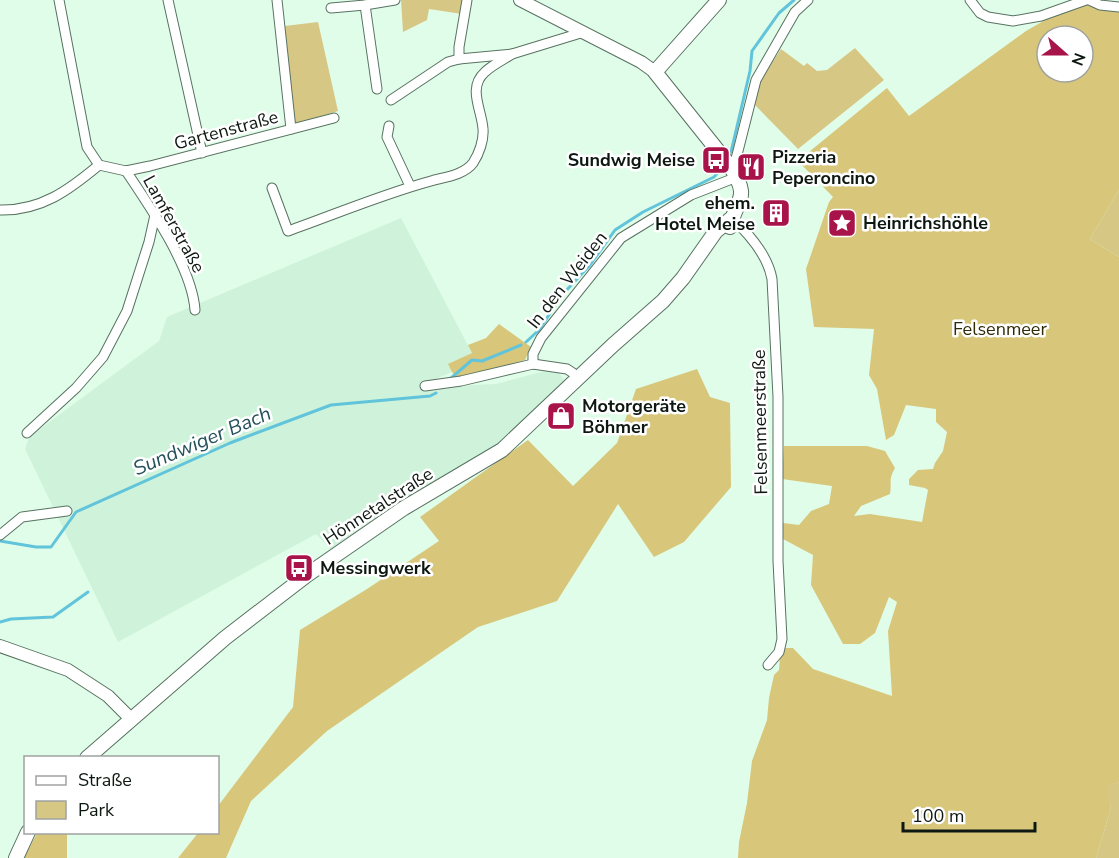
<svg xmlns="http://www.w3.org/2000/svg" width="1119" height="858" viewBox="0 0 1119 858" font-family="'Nunito Sans',sans-serif">
<style>
.built{fill:#cef3da}
.green{fill:#d7c784}
.forest{fill:#d8c67b;fill-rule:evenodd}
.lines{fill:none;stroke-linecap:round;stroke-linejoin:round}
.stream{stroke:#61c4db;stroke-width:3}
.minor-casing{stroke:#587261;stroke-width:11}
.tertiary-casing{stroke:#587261;stroke-width:14}
.secondary-casing{stroke:#587261;stroke-width:16}
.minor{stroke:#fff;stroke-width:9}
.tertiary{stroke:#fff;stroke-width:12}
.secondary{stroke:#fff;stroke-width:14}
.labels{text-anchor:middle;dominant-baseline:central;stroke-width:5;stroke-linejoin:round;paint-order:stroke}
.street-label{font-size:18px;fill:#0e1812;stroke:#fff}
.poi-label{font-size:18px;font-weight:bold;fill:#0e1812;stroke:#fff;text-anchor:start}
.park-label{font-size:18px;fill:#312a07;stroke:#fff}
.water-label{font-size:20px;font-style:italic;fill:#25515b;stroke:#fff}
</style>
<rect width="100%" height="100%" fill="#e0fde9"/>
<path class="built" d="M401,218L472,353L449,364L452,372L426,383V391L472,385L496,384L556,368L565,382L546,403L504,443L333,552L316,534L118,642L25,449L29,437L159,341L167,317Z"/>
<g class="green">
<path d="M401,0H465L462,14L429,9L427,20L403,32Z"/>
<path d="M318,22L338,111L294,125L285,26Z"/>
<path d="M855,48L884,80L798,149L754,104L760,81L781,49L804,66L807,63L817,71L827,70Z"/>
<path d="M1119,190V257L1090,239Z"/>
<path d="M1119,782V858H1096L1111,808L1105,787Z"/>
</g>
<g class="forest">
<path d="M1087,1L1119,9V190L1090,239L1119,257V782L1106,787L1111,808L1096,858H738L739,842L747,803L752,761L767,720L769,698L774,675L779,670L780,656L784,648H793L813,669L892,696L888,631L897,602L889,597L875,633L860,644H843L811,585L813,555L783,539V523L799,525L811,511L829,504L832,486L782,479L784,446H867L885,451L895,468C888,480 892,482 890,494L861,506L854,516L870,514L922,522L928,490L925,488L909,485V479L918,470L933,469L935,463L943,451L947,432L936,422V409L906,405L894,435L886,440L877,389L869,375L874,329L814,327L806,269L829,202L833,197L798,161L887,88L909,116L1026,31L1052,16ZM1047,36H1083V72H1047Z"/>
<path d="M499,324L531,347L525,360L478,374L457,378L452,372L448,364L472,353L468,345L486,338Z"/>
<path d="M697,369L710,397L730,403L731,487L684,542L654,557L618,504L557,601L478,627L327,731L251,801L226,858H178L198,833L218,832V806L293,707L300,630L367,589L439,541L420,517L528,440L573,486L617,443L636,389Z"/>
<path d="M37,833H67V858H24Z"/>
</g>
<g class="lines">
<g class="stream">
<path d="M731,152L750,71L752,51L779,13L794,0"/>
<path d="M526,342L539,330L563,294L590,265L615,230L643,212L714,177L721,169"/>
<path d="M450,379L472,360L482,361L521,345"/>
<path d="M0,541L36,547H51L76,512L230,443L331,405L430,396L436,393"/>
<path d="M0,622L11,619L53,617L88,592"/>
</g>
<g class="minor-casing">
<g id="minor">
<path d="M59,0L87,147L99,165L126,171L150,166L334,118"/>
<path d="M168,0L202,153"/>
<path d="M277,0L291,129"/>
<path d="M970,0L980,13L988,17L1013,21L1041,16L1086,0"/>
<path d="M1089,0L1100,5L1119,7"/>
<path d="M365,5L377,89"/>
<path d="M331,8L365,5L395,0"/>
<path d="M459,59V47L467,0"/>
<path d="M391,100L448,62L459,59L512,54L584,32"/>
<path d="M389,126L387,137L410,186"/>
<path d="M730,166L735,161L737,155L756,80L795,12L808,0"/>
<path d="M126,171C150,207 192,267 195,310"/>
<path d="M272,188L288,231C336,214 383,194 431,181C445,177 464,175 473,163C479,154 484,140 483,129C482,110 467,88 485,72C492,65 503,60 512,54"/>
<path d="M0,210C41,211 69,190 99,165"/>
<path d="M732,218C748,233 768,256 772,279L778,397V561L782,639L779,652L768,665"/>
<path d="M533,364V354L541,338L621,238L691,195L737,177"/>
<path d="M425,386L461,381L533,364L567,369L573,373L578,378"/>
<path d="M27,433L76,388L103,357L127,311L149,242L155,215"/>
<path d="M0,535L22,517L67,511"/>
</g>
</g>
<g class="tertiary-casing">
<g id="tertiary">
<path d="M520,0L641,62L655,72"/>
<path d="M0,646L68,670L108,696L131,719"/>
</g>
</g>
<g class="secondary-casing">
<g id="secondary">
<path d="M719,0L655,72L730,166C751,199 737,197 730,227"/>
<path d="M87,758L225,638L307,575L404,508L502,450L613,345L663,301L683,278L716,231L732,218"/>
<path d="M16,858L28,832"/>
</g>
</g>
<use href="#minor" class="minor"/>
<use href="#tertiary" class="tertiary"/>
<use href="#secondary" class="secondary"/>
</g>
<defs>
<g id="bus-square" transform="scale(1.5)"><rect x="-9" y="-9" width="18" height="18" rx="4" fill="#a81449" stroke="#fff"/><path d="M-5-6H5V4H4V6H2V4H-2V6H-4V4H-5ZM-3.5-4V0h7V-4ZM-3.5 1.2v1.5H-2V1.2ZM2 1.2v1.5H3.5V1.2Z" fill="#fff"/></g>
<g id="restaurant-square" transform="scale(1.5)"><rect x="-9" y="-9" width="18" height="18" rx="4" fill="#a81449" stroke="#fff"/><path d="M-5-6h1v4h1v-4h1v4h1v-4h1v5L-1.5 .5V6h-2V.5L-5-1ZM5-6V6H3V1.5H1.5Q1.5-4 5-6Z" fill="#fff"/></g>
<g id="building-square" transform="scale(1.5)"><rect x="-9" y="-9" width="18" height="18" rx="4" fill="#a81449" stroke="#fff"/><path d="M-4-6H4V6H1V3H-1V6H-4ZM-2.5-4.3h1.7v1.8h-1.7ZM.8-4.3h1.7v1.8H.8ZM-2.5-1h1.7V.8h-1.7ZM.8-1h1.7V.8H.8Z" fill="#fff"/></g>
<g id="sight-square" transform="scale(1.5)"><rect x="-9" y="-9" width="18" height="18" rx="4" fill="#a81449" stroke="#fff"/><path d="M0-6L1.8-2.2L6-1.7L2.9 1.2L3.7 5.4L0 3.3L-3.7 5.4L-2.9 1.2L-6-1.7L-1.8-2.2Z" fill="#fff"/></g>
<g id="shop-square" transform="scale(1.5)"><rect x="-9" y="-9" width="18" height="18" rx="4" fill="#a81449" stroke="#fff"/><path d="M-5-2.5h2.3a2.7 3.5 0 0 1 5.4 0H5L5.5 6h-11ZM-1.5-2.5h3a1.5 2.3 0 0 0-3 0Z" fill="#fff"/></g>
</defs>
<g fill-rule="evenodd">
<use href="#bus-square" x="716" y="160"/>
<use href="#restaurant-square" x="751" y="167"/>
<use href="#building-square" x="776" y="213"/>
<use href="#sight-square" x="842" y="223"/>
<use href="#shop-square" x="561" y="416"/>
<use href="#bus-square" x="299" y="568"/>
</g>
<g class="labels">
<g class="street-label">
<text transform="translate(226 130) rotate(-15)">Gartenstraße</text>
<text transform="translate(174 224) rotate(61)">Lamferstraße</text>
<text transform="translate(567 280) rotate(-52)">In den Weiden</text>
<text transform="translate(760 422) rotate(-91)">Felsenmeerstraße</text>
<text transform="translate(378 506) rotate(-33)">Hönnetalstraße</text>
</g>
<g class="poi-label">
<text x="772" y="157">Pizzeria<tspan x="772" dy="21">Peperoncino</tspan></text>
<text x="695" y="160" text-anchor="end">Sundwig Meise</text>
<text x="755" y="203" text-anchor="end">ehem.<tspan x="755" dy="21">Hotel Meise</tspan></text>
<text x="863" y="223">Heinrichshöhle</text>
<text x="582" y="406">Motorgeräte<tspan x="582" dy="21">Böhmer</tspan></text>
<text x="320" y="568">Messingwerk</text>
</g>
<g class="park-label">
<text x="1000" y="329">Felsenmeer</text>
</g>
<g class="water-label">
<text transform="translate(202 441) rotate(-23)">Sundwiger Bach</text>
</g>
</g>
<rect x="24" y="756" width="195" height="78" fill="#ffffff" stroke="#9fa3a0" stroke-width="1.5"/>
<rect x="36" y="776" width="30" height="9" fill="#ffffff" stroke="#9fa3a0" stroke-width="1.5"/>
<text x="78" y="786" font-size="18" fill="#0e1812">Straße</text>
<rect x="36" y="801" width="30" height="18" fill="#d7c784" stroke="#9fa3a0" stroke-width="1.5"/>
<text x="78" y="816" font-size="18" fill="#0e1812">Park</text>
<g transform="translate(1065 54) rotate(111)"><circle r="28" fill="#ffffff" stroke="#9fa3a0" stroke-width="1.5"/>
<path d="M0-4.5L10 22L0 15L-10 22Z" fill="#a81449"/>
<text y="-9" font-size="16" font-weight="bold" text-anchor="middle" fill="#0e1812">N</text>
</g>
<path d="M903 822v9h132v-9" fill="none" stroke="#0e1812" stroke-width="3"/>
<text x="912" y="822" font-size="18" fill="#0e1812" stroke="#ffffff" stroke-width="4.5" paint-order="stroke">100 m</text>
</svg>
